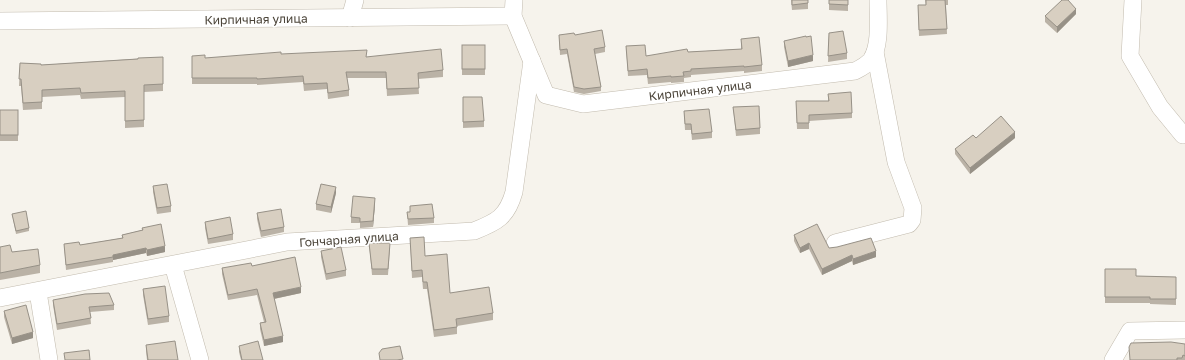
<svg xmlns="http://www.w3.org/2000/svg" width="1185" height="360" viewBox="0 0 1185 360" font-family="'Golos Text',sans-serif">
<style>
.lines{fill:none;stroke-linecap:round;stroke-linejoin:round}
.minor-casing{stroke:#c2bbae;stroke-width:18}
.minor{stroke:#fff;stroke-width:17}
.wall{fill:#bab2a6}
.shaded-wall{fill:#979187}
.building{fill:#d8cfc1;stroke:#979187}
.labels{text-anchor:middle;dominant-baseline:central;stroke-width:3.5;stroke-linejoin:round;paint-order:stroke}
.street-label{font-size:12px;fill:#4b4439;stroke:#fff}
</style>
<rect width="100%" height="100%" fill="#f6f3ec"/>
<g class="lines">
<g class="minor-casing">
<g id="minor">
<path d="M514,0L513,16L546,95L583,104L855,71C861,68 867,65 871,60C881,46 878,17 878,0"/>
<path d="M1133,0L1130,56L1160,107L1183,135L1185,134"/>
<path d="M350,18L355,0"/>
<path d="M0,21L513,16"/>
<path d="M835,243L909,224L912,220L913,208L896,162L875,52"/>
<path d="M173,265L200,360"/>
<path d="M38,292L49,360"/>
<path d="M0,298L287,242L474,231C497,222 507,217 514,192L532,61"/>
<path d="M1113,360L1130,331L1185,330"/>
</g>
</g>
<use href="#minor" class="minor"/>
</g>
<g class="wall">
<path d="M791,0H808V9L792,10Z"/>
<path d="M829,0H848V11L829,10Z"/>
<path d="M925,0H948V5H946L947,34L919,36L918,5H926Z"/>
<path d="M1076,14L1057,33L1045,22V16Z"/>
<path d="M829,33L847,53V59L828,62Z"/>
<path d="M559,35H575L605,47V52L595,54L601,87V91L584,94L574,92L567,54L560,55Z"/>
<path d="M741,39L762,65V71L744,73V71L691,75V77L684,78V82L671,83V82L648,84L647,75L628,76L626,46L646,56L688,52L741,49Z"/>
<path d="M784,41L813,61L788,67L784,47Z"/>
<rect x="462" y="45" width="23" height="30"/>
<path d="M281,54L366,57L443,70V77L418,79L419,94L387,96L386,78H347L349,90V96L328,99L327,89L304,91L303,82L257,85V84H192V56L205,58Z"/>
<path d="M163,57V91L144,92V127L125,128V97L81,99L80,95L42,97V109L23,110L21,86H19L20,63L41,65Z"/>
<path d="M828,94L852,113V118L809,121V129H797L796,101H828Z"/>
<path d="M463,97L484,121V127L463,128Z"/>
<path d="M733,107L760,128V134L736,136Z"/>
<rect x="0" y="110" width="18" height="31"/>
<path d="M684,111L712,132V138L692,140L691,130H685Z"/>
<path d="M1015,138L970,174L955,154V149Z"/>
<path d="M153,186L171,206V212L157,214L153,192Z"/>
<path d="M336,193L331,213L316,210V204Z"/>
<path d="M375,204L373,227L360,228V223H351V217Z"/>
<path d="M410,206L434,218V223L408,225L407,212H410Z"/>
<path d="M257,213L284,227V232L261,237L257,219Z"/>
<path d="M12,214L29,228V231L16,234Z"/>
<path d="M205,222L233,234V240L208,244L205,228Z"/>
<path d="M142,228L165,252L147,256L146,253L113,260V262L66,270L64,244L80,245L122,238V235L142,230Z"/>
<path d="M794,235L829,248L876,257L853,265L852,261L822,275L809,249L800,253L794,241Z"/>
<path d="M410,238L425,256L450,293L493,313V320L457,326V334L434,337L427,289H423L422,277L412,278Z"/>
<path d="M369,243L390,248L388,275H372Z"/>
<path d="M0,247L40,265V273L0,280Z"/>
<path d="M321,251L346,270V276L326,280L321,257Z"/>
<path d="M252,266L301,293L274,299L283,342L264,346L260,329V323L264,322L257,295L228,300L222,274V268Z"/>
<path d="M1105,269L1136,276L1176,277V305L1150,304V303H1105Z"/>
<path d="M143,289L169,316V322L148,325L143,295Z"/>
<path d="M53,300L114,305V310L90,312L91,324L57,330L53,305Z"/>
<path d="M4,311L33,338L12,344L4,317Z"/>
<path d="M1185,344V360H1129Z"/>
<path d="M146,345L178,360H147L146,351Z"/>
<path d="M239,346L263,360H241L239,352Z"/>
</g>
<g class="shaded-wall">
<path d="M1076,9V14L1057,33V27Z"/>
<path d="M813,55V61L788,67V61Z"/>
<path d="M1015,132V138L970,174V168Z"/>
<path d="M336,187V193L331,213V207Z"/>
<path d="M375,198V204L373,227V221Z"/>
<path d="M809,243V249L800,253V248Z"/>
<path d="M165,246V252L147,256V250Z"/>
<path d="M146,248V253L113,260V255Z"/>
<path d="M876,251V257L853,265V259Z"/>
<path d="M852,255V261L822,275V269Z"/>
<path d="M301,287V293L273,299V293Z"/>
<path d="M33,332V338L12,344V338Z"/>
<path d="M283,336V342L264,346V340Z"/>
</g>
<g class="building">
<path d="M792,0H808V3L792,5Z"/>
<path d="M829,0H848V5L829,4Z"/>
<path d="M926,0H945L947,29L919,30L918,5H926Z"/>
<path d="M1062,0H1068L1076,9L1057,27L1045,16Z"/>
<path d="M602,30L605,47L594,49L601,87L584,89L574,87L567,49L560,50L559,35L574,33L575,35Z"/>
<path d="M843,31L847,53L828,56L829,33Z"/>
<path d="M806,36V37L811,36L813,55L788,61L784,41Z"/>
<path d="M759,37L762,65L744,67V66L691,69V71L683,72L684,76L671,77V76L648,78L647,69L628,71L626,46L645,45L646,56L687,49L688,52L742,49L741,39Z"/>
<rect x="462" y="45" width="23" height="24"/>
<path d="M441,49L443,70L418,73L419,88L387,89L386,72H346L349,90L328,93L327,83L304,84L303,76L257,79V78H192V56L205,55V58L281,52V54L367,50L366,57Z"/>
<path d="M163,57V84L144,85V120L125,121V91L81,93L80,88L42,90V102L23,103L21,79H19L20,63L41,64V65L138,59V58Z"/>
<path d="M851,92L852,113L809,115V123H797L796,101H829L828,94Z"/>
<path d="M463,97H482L484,121L463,122Z"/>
<path d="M759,106L760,128L736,130L733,107Z"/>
<path d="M709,109L712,132L692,134L691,124H685L684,111Z"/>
<rect x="0" y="110" width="18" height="25"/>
<path d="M1001,116L1015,132L970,168L955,149L973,135L976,138Z"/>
<path d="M167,184L171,206L157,208L153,186Z"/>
<path d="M321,184L336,187L331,207L316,204Z"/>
<path d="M353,196L375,198L373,221L360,222V218L351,217Z"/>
<path d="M432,204L434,218L408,219L407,212H410V206Z"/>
<path d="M281,209L284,227L261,231L257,213Z"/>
<path d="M26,211L29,228L16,231L12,214Z"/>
<path d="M230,217L233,234L208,239L205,222Z"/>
<path d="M161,224L165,246L147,250L146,248L113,255V257L66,265L64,244L79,242L80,245L123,238L122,235L143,230L142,228Z"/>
<path d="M817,224L829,248L837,247L871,238L876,251L853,259L852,255L822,269L809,243L800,248L794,235Z"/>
<path d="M424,237L425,256L447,254L450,293L489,287L493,313L456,319L457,327L434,330L427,282H423L422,270L412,271L410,238Z"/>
<path d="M369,243H390L388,269H372Z"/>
<path d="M10,245L12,252L38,249L40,265L0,273V247Z"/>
<path d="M341,247L346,270L326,274L321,251Z"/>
<path d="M295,257L301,287L273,293L283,336L264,340L260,323L266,322L257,289L228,295L222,268L251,263L252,266Z"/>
<path d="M1105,269H1136V276L1176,277V299H1150V297H1105Z"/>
<path d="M165,286L169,316L148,319L143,289Z"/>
<path d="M109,293L114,305L89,307L91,318L57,324L53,300L85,294Z"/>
<path d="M26,305L33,332L12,338L4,311Z"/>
<path d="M175,341L178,360H148L146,345Z"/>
<path d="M258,341L263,360H242L239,346Z"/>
<path d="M1171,342L1185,344V356L1183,355L1182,358H1177V360H1130L1129,347L1131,343Z"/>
<path d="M400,346L403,359L397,360H380L379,353L382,349Z"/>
<path d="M89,350L90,360H65L64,353Z"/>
</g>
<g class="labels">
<g class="street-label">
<text transform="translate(256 19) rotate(-1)">Кирпичная улица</text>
<text transform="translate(700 90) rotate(-7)">Кирпичная улица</text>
<text transform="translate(349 239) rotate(-4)">Гончарная улица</text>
</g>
</g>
</svg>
